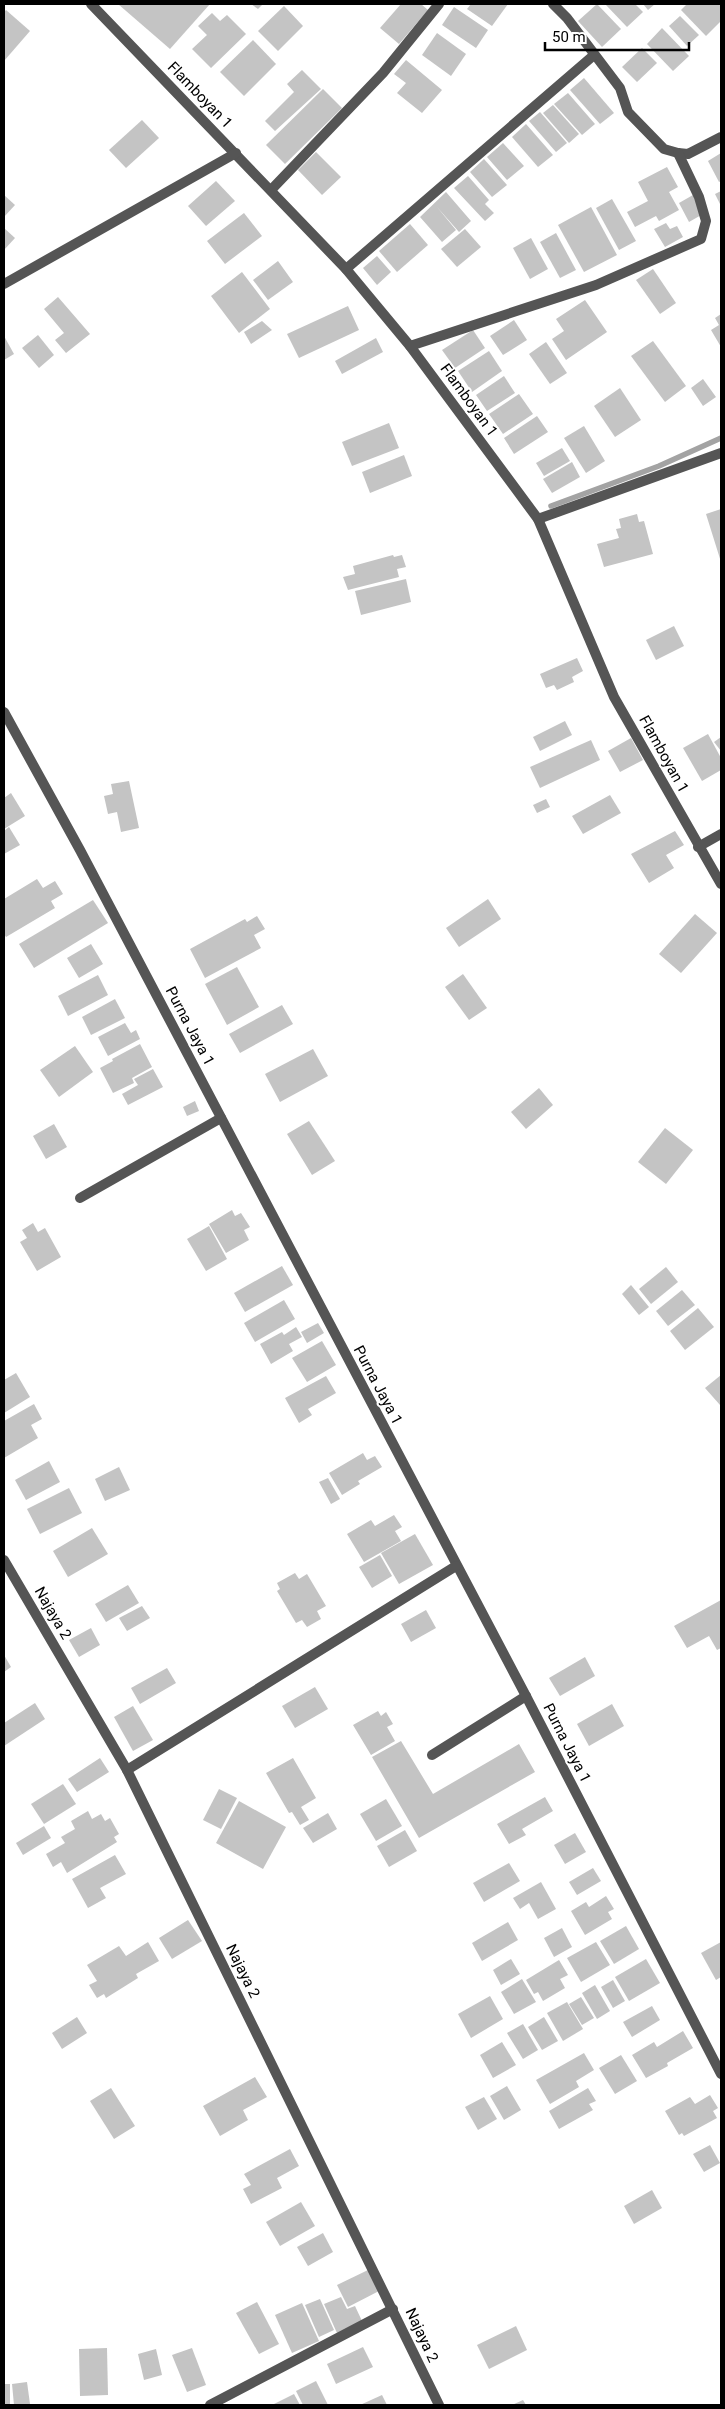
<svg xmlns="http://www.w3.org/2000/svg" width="725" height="2409" viewBox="0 0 725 2409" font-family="Roboto,sans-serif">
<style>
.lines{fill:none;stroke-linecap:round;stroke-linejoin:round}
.stream{stroke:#a3a3a3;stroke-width:5.5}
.building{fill:#c4c4c4}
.service{stroke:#555;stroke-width:10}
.minor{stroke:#555;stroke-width:10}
.labels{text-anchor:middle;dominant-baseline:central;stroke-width:4;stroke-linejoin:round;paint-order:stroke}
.street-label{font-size:15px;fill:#000;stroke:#fff}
</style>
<rect width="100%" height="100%" fill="#fff"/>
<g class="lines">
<path class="stream" d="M551,506L659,466L721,438"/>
</g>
<g class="building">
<path d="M118,4H210L170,49Z"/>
<path d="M251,4H263L258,9Z"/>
<path d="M401,4H421L428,10L399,44L380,28Z"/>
<path d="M471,4H508L492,26L467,9Z"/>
<path d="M597,4L621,29L602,47L578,21Z"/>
<path d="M605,4H635L643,12L627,27Z"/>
<path d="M643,4H655L648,10Z"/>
<path d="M687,4H721V21L706,36L681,10Z"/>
<path d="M284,6L303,26L278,51L258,31Z"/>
<path d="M454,7L488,30L476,48L442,25Z"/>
<path d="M6,10L30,31L4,61V12Z"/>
<path d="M212,13L220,21L227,15L246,34L211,68L192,49L207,35L198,26Z"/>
<path d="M680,16L699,35L687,46L669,26Z"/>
<path d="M662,28L689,56L673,71L647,44Z"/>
<path d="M437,33L466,54L451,76L422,55Z"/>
<path d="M253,40L276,64L244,96L220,72Z"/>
<path d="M642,48L657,63L637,82L622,67Z"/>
<path d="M406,60L442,90L422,113L397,93L406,83L394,74Z"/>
<path d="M302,70L321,89L275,131L265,121L294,92L287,84Z"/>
<path d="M584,78L614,113L600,124L570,90Z"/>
<path d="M323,89L342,108L285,164L266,145Z"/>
<path d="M568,93L595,124L582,135L554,104Z"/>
<path d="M553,105L579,134L569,143L543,113Z"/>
<path d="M540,112L567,143L556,152L529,121Z"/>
<path d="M142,120L159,138L126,168L109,150Z"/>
<path d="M526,124L553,155L538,167L512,137Z"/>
<path d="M503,143L524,166L507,180L487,157Z"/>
<path d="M316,152L341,177L322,195L298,170Z"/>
<path d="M721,153V181L719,182L708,161Z"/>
<path d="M484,159L507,185L492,197L470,172Z"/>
<path d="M667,167L678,187L669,192L679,210L659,221L656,216L635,227L627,212L648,201L638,182Z"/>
<path d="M468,176L489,200L485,204L494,213L485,221L454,188Z"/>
<path d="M216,181L235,201L206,226L188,206Z"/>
<path d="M721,191V206L715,194Z"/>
<path d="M446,192L471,221L459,232L437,207L456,230L442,242L420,217Z"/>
<path d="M4,195L15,205L4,217Z"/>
<path d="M693,195L703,214L689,222L679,203Z"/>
<path d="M612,199L636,241L619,250L596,208Z"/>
<path d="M591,207L617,255L584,272L558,225Z"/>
<path d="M244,213L262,236L225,264L207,241Z"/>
<path d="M666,223L670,229L677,226L683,237L665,247L654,229Z"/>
<path d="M410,224L428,245L397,272L379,251Z"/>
<path d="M4,228L15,238L4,250Z"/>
<path d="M465,229L481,247L457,267L441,249Z"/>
<path d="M556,233L576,270L560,278L540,242Z"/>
<path d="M531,238L548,269L530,279L513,248Z"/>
<path d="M377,256L391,272L377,285L363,268Z"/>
<path d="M278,261L293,282L268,300L253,280Z"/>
<path d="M653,269L676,303L660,314L636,280Z"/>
<path d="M242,272L270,309L239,333L211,296Z"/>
<path d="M58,297L90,334L66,353L55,340L64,333L44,309Z"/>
<path d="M585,300L607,332L566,360L552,339L564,331L556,319Z"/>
<path d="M348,306L359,330L299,358L287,334Z"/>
<path d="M721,314V347L711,330L719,325L715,318Z"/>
<path d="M514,320L527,340L503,355L490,336Z"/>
<path d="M262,321L272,330L251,344L244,332Z"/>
<path d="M473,330L485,348L455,368L442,350Z"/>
<path d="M38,335L54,355L39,368L22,348Z"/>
<path d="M4,336L14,354L4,360Z"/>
<path d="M376,338L383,352L342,374L335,361Z"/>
<path d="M653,341L686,386L665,402L631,356Z"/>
<path d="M546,342L567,373L550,384L529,354Z"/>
<path d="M489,351L502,371L472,392L458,371Z"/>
<path d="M504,376L515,393L487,411L476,395Z"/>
<path d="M703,379L716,397L703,406L691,388Z"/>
<path d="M620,388L641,420L615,437L594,406Z"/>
<path d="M519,394L533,414L503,434L489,414Z"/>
<path d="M537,416L548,432L514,454L504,438Z"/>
<path d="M389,423L399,448L352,466L342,442Z"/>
<path d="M584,426L605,461L586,473L564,438Z"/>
<path d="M562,448L570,461L544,476L536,463Z"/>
<path d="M404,455L412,476L370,493L362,472Z"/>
<path d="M572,462L580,477L552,493L543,479Z"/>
<path d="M721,509V562L706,514Z"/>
<path d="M637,514L639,522L644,521L653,554L604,567L597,544L619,538L616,529L621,528L619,519Z"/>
<path d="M393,555L394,557L402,555L406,567L397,569L399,577L348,590L343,577L355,574L353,566Z"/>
<path d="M406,579L411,602L361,615L355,591Z"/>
<path d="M674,626L684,646L656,660L646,640Z"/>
<path d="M577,658L583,671L572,677L574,682L557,690L554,685L546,688L540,674Z"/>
<path d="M565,721L572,735L540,751L533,737Z"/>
<path d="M708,734L721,758V770L702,781L683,748Z"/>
<path d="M721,737V751L714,742Z"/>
<path d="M631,738L643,760L620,772L608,751Z"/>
<path d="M591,740L600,760L540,788L530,767Z"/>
<path d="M129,781L139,828L121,832L117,812L108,814L104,796L113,794L111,784Z"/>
<path d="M11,793L25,816L4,829V798Z"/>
<path d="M610,795L621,813L583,834L572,816Z"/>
<path d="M546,799L550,807L537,813L533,805Z"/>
<path d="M9,827L20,845L4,854V831Z"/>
<path d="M675,831L684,845L666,855L674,868L649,883L631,854Z"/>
<path d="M37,879L43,888L55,881L63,894L51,901L55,908L6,937L4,934V899Z"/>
<path d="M488,899L501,919L459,947L446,928Z"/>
<path d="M93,900L108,923L34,968L19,944Z"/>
<path d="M695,914L717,933L681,973L659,954Z"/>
<path d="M257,916L265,929L254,935L261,948L205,978L190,949L245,919L247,922Z"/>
<path d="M91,944L103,964L79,978L67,958Z"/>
<path d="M237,967L259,1007L227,1025L205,984Z"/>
<path d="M463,974L487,1008L469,1020L445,987Z"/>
<path d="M98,975L108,995L68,1016L58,996Z"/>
<path d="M115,999L125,1018L91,1035L82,1017Z"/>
<path d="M282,1005L293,1024L240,1053L229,1034Z"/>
<path d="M125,1023L131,1033L136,1030L140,1039L108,1056L98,1037Z"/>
<path d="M140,1044L152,1067L132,1078L134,1083L113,1093L100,1068L113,1061L112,1059Z"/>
<path d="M75,1046L93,1072L59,1097L40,1070Z"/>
<path d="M313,1049L328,1076L280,1102L265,1074Z"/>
<path d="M153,1069L163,1087L128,1105L122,1094L138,1085L134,1079Z"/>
<path d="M539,1088L553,1105L526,1129L511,1112Z"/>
<path d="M195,1101L199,1111L187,1116L183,1107Z"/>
<path d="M309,1121L335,1161L312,1175L287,1134Z"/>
<path d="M54,1124L67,1147L46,1159L33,1136Z"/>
<path d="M665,1128L693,1150L666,1184L638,1162Z"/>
<path d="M232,1210L235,1216L241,1213L250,1227L244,1230L249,1240L226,1253L209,1224Z"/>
<path d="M33,1223L38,1232L45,1228L61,1257L37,1271L20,1242L27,1238L22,1230Z"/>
<path d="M209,1226L227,1259L206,1271L187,1239Z"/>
<path d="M282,1266L293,1285L245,1312L234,1293Z"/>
<path d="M666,1267L678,1282L651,1304L639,1289Z"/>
<path d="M631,1285L649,1307L639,1315L622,1294Z"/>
<path d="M682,1290L695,1305L668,1326L656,1311Z"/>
<path d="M284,1300L295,1319L255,1342L244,1323Z"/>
<path d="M698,1308L714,1327L685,1350L670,1331Z"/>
<path d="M318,1323L324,1333L307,1343L301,1332Z"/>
<path d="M296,1327L302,1337L289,1344L293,1351L271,1364L260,1344L282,1332L284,1335Z"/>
<path d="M322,1341L336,1365L307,1382L292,1358Z"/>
<path d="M16,1373L30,1397L4,1413V1380Z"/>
<path d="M721,1375V1404L720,1405L705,1388Z"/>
<path d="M326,1376L336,1393L308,1409L312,1415L299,1423L285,1398Z"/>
<path d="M34,1404L42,1419L31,1425L38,1438L4,1458V1421Z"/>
<path d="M363,1453L367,1460L375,1456L382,1467L358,1481L360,1484L342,1495L329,1473Z"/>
<path d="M49,1461L60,1482L26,1500L15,1480Z"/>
<path d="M119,1467L130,1490L105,1501L95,1479Z"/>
<path d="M328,1478L340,1499L331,1504L319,1482Z"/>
<path d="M69,1488L82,1513L40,1534L27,1509Z"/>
<path d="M394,1515L402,1527L395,1531L401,1541L364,1562L347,1534L371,1520L375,1526Z"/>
<path d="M92,1528L108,1554L68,1577L53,1551Z"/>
<path d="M415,1534L433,1565L399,1584L381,1553Z"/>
<path d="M380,1555L392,1576L372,1588L359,1567Z"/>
<path d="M295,1573L299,1579L307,1574L326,1606L317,1611L321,1619L307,1627L302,1620L296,1623L277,1591L280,1589L277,1583Z"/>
<path d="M128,1585L139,1603L106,1622L95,1604Z"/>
<path d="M721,1600V1648L717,1650L709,1636L687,1648L674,1626Z"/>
<path d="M142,1606L150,1618L127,1631L119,1618Z"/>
<path d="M426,1610L436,1628L411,1642L401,1624Z"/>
<path d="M91,1628L100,1645L79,1657L69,1640Z"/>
<path d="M4,1655L11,1667L4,1672Z"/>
<path d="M585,1657L595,1676L560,1696L549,1678Z"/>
<path d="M167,1668L176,1683L140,1704L131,1688Z"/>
<path d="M315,1687L328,1709L295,1728L282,1706Z"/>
<path d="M35,1703L45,1719L4,1746V1723Z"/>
<path d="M612,1704L624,1726L589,1746L577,1724Z"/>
<path d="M133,1706L153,1740L133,1751L114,1717Z"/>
<path d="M378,1711L381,1716L386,1712L393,1724L387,1727L395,1741L371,1755L353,1725Z"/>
<path d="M401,1741L433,1794L519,1744L535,1772L419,1838L372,1757Z"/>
<path d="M100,1758L109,1772L77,1792L68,1779Z"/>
<path d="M293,1758L316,1798L301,1807L309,1820L300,1825L292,1812L289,1813L266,1773Z"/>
<path d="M63,1784L76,1804L44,1824L31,1804Z"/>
<path d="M219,1789L237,1798L221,1829L203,1820Z"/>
<path d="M545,1797L553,1811L522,1829L526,1835L509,1844L497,1824Z"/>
<path d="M386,1799L402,1826L376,1841L360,1814Z"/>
<path d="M239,1801L286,1827L263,1869L216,1843Z"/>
<path d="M88,1811L92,1819L101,1814L105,1821L110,1818L119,1834L114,1837L117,1842L67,1873L61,1862L53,1867L46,1854L65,1843L61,1837L75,1829L71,1821Z"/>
<path d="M328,1813L337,1829L313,1843L303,1828Z"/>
<path d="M44,1826L51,1838L23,1855L16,1843Z"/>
<path d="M405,1830L417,1851L389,1867L377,1846Z"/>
<path d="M575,1833L586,1852L565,1864L554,1845Z"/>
<path d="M115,1855L126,1874L100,1888L106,1898L88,1908L72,1879Z"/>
<path d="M509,1863L520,1881L484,1902L473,1883Z"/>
<path d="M593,1868L601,1881L577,1895L569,1882Z"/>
<path d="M541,1882L556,1909L538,1919L529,1903L520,1909L513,1898Z"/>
<path d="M606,1896L614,1909L608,1912L612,1919L585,1935L571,1911L586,1902L589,1907Z"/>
<path d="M188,1920L202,1941L172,1959L159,1938Z"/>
<path d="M508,1922L518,1940L482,1961L472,1943Z"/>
<path d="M626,1926L639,1949L614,1964L600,1941Z"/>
<path d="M562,1928L572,1947L554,1957L544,1938Z"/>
<path d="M148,1942L159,1961L136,1974L138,1978L106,1998L104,1994L97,1998L89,1985L97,1981L87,1965L119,1946L126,1956Z"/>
<path d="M596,1942L610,1965L581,1982L567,1958Z"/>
<path d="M721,1942V1977L716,1980L701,1953Z"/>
<path d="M511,1959L520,1974L501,1985L493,1970Z"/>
<path d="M646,1959L660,1983L629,2001L615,1977Z"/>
<path d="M559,1960L568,1975L560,1979L565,1988L543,2001L538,1992L534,1994L526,1980Z"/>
<path d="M522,1979L536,2002L514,2014L501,1992Z"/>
<path d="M613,1980L625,2001L613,2008L601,1987Z"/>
<path d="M595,1985L610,2011L597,2019L582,1993Z"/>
<path d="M490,1996L503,2019L471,2038L458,2014Z"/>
<path d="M581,1997L594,2018L582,2025L569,2004Z"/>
<path d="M567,2002L583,2029L563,2041L547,2013Z"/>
<path d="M652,2006L660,2020L632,2037L623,2022Z"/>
<path d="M77,2017L87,2033L62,2049L52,2033Z"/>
<path d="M544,2017L558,2041L542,2050L528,2027Z"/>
<path d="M523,2024L538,2050L523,2059L507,2033Z"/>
<path d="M683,2031L693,2048L667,2063L668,2066L646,2078L632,2055L654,2042L657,2047Z"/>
<path d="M502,2042L516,2065L493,2078L480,2055Z"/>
<path d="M584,2053L594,2070L576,2081L579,2087L550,2104L536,2080Z"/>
<path d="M621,2055L637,2081L615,2094L599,2068Z"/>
<path d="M255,2077L267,2097L243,2110L248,2120L220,2136L203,2106Z"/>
<path d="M507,2086L521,2110L504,2120L490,2096Z"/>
<path d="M111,2088L135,2126L114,2139L90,2101Z"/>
<path d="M588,2088L596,2101L589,2104L593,2110L559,2129L549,2111Z"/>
<path d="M710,2095L718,2108L713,2111L717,2118L684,2136L682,2133L679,2135L665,2111L690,2097L695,2104Z"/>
<path d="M484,2097L497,2119L478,2130L465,2107Z"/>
<path d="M710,2145L720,2163L704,2172L693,2154Z"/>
<path d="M290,2149L299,2166L277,2178L282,2188L251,2204L243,2189L251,2185L244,2174Z"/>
<path d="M652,2190L662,2208L634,2224L624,2206Z"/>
<path d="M301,2202L315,2226L280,2246L266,2222Z"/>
<path d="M323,2233L333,2252L308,2266L297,2247Z"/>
<path d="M368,2270L379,2291L348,2307L337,2285Z"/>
<path d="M341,2297L347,2309L355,2306L362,2321L337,2333L324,2304Z"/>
<path d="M320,2299L334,2330L319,2337L305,2305Z"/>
<path d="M257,2302L279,2344L259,2354L236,2313Z"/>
<path d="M302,2303L319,2341L292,2353L275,2315Z"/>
<path d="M516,2326L527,2350L489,2369L477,2345Z"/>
<path d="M363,2347L373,2367L336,2384L327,2364Z"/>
<path d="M107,2348L108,2395L80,2396L79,2349Z"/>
<path d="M192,2348L206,2385L187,2392L172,2355Z"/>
<path d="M156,2349L162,2375L144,2380L138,2354Z"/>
<path d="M316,2381L328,2405H303L296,2391Z"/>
<path d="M27,2382L30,2404L14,2405L12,2384Z"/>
<rect x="4" y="2384" width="6" height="21"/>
<path d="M294,2394L300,2405H275L274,2404Z"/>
<path d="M382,2395L387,2405H360Z"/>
<path d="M523,2400L526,2405H512Z"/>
</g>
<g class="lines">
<g class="service">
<path d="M80,1198L221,1118"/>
<path d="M432,1755L526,1696"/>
</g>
<g class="minor">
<path d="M91,4L346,269L410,346L538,519L614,697L721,884"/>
<path d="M553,4L567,18L620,88L628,112L664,149L678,153L688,154L721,137"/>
<path d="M271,190L383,73L439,4"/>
<path d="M346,269L594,55"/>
<path d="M4,284L236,153"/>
<path d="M410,346L596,285L701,239L706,221L699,197L678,153"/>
<path d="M538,519L721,453"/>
<path d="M4,712L80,850L526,1696L721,2074"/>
<path d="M698,847L721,834"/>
<path d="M4,1560L127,1770L439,2405"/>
<path d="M127,1770L456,1566"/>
<path d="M210,2405L393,2309"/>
</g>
</g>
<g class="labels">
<g class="street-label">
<text transform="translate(200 95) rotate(46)">Flamboyan 1</text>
<text transform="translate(469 400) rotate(54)">Flamboyan 1</text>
<text transform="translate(664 754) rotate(61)">Flamboyan 1</text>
<text transform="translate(190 1026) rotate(62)">Purna Jaya 1</text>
<text transform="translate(378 1385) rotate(62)">Purna Jaya 1</text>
<text transform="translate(53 1613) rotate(60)">Najaya 2</text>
<text transform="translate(567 1743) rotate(63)">Purna Jaya 1</text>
<text transform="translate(243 1971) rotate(64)">Najaya 2</text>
<text transform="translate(422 2335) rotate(65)">Najaya 2</text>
</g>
</g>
<rect width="725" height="2409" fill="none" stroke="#000000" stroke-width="10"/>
<path d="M545 42v8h144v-8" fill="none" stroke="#000000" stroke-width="2.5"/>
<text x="552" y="42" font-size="15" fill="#000000" stroke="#ffffff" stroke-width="4" paint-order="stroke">50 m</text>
</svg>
